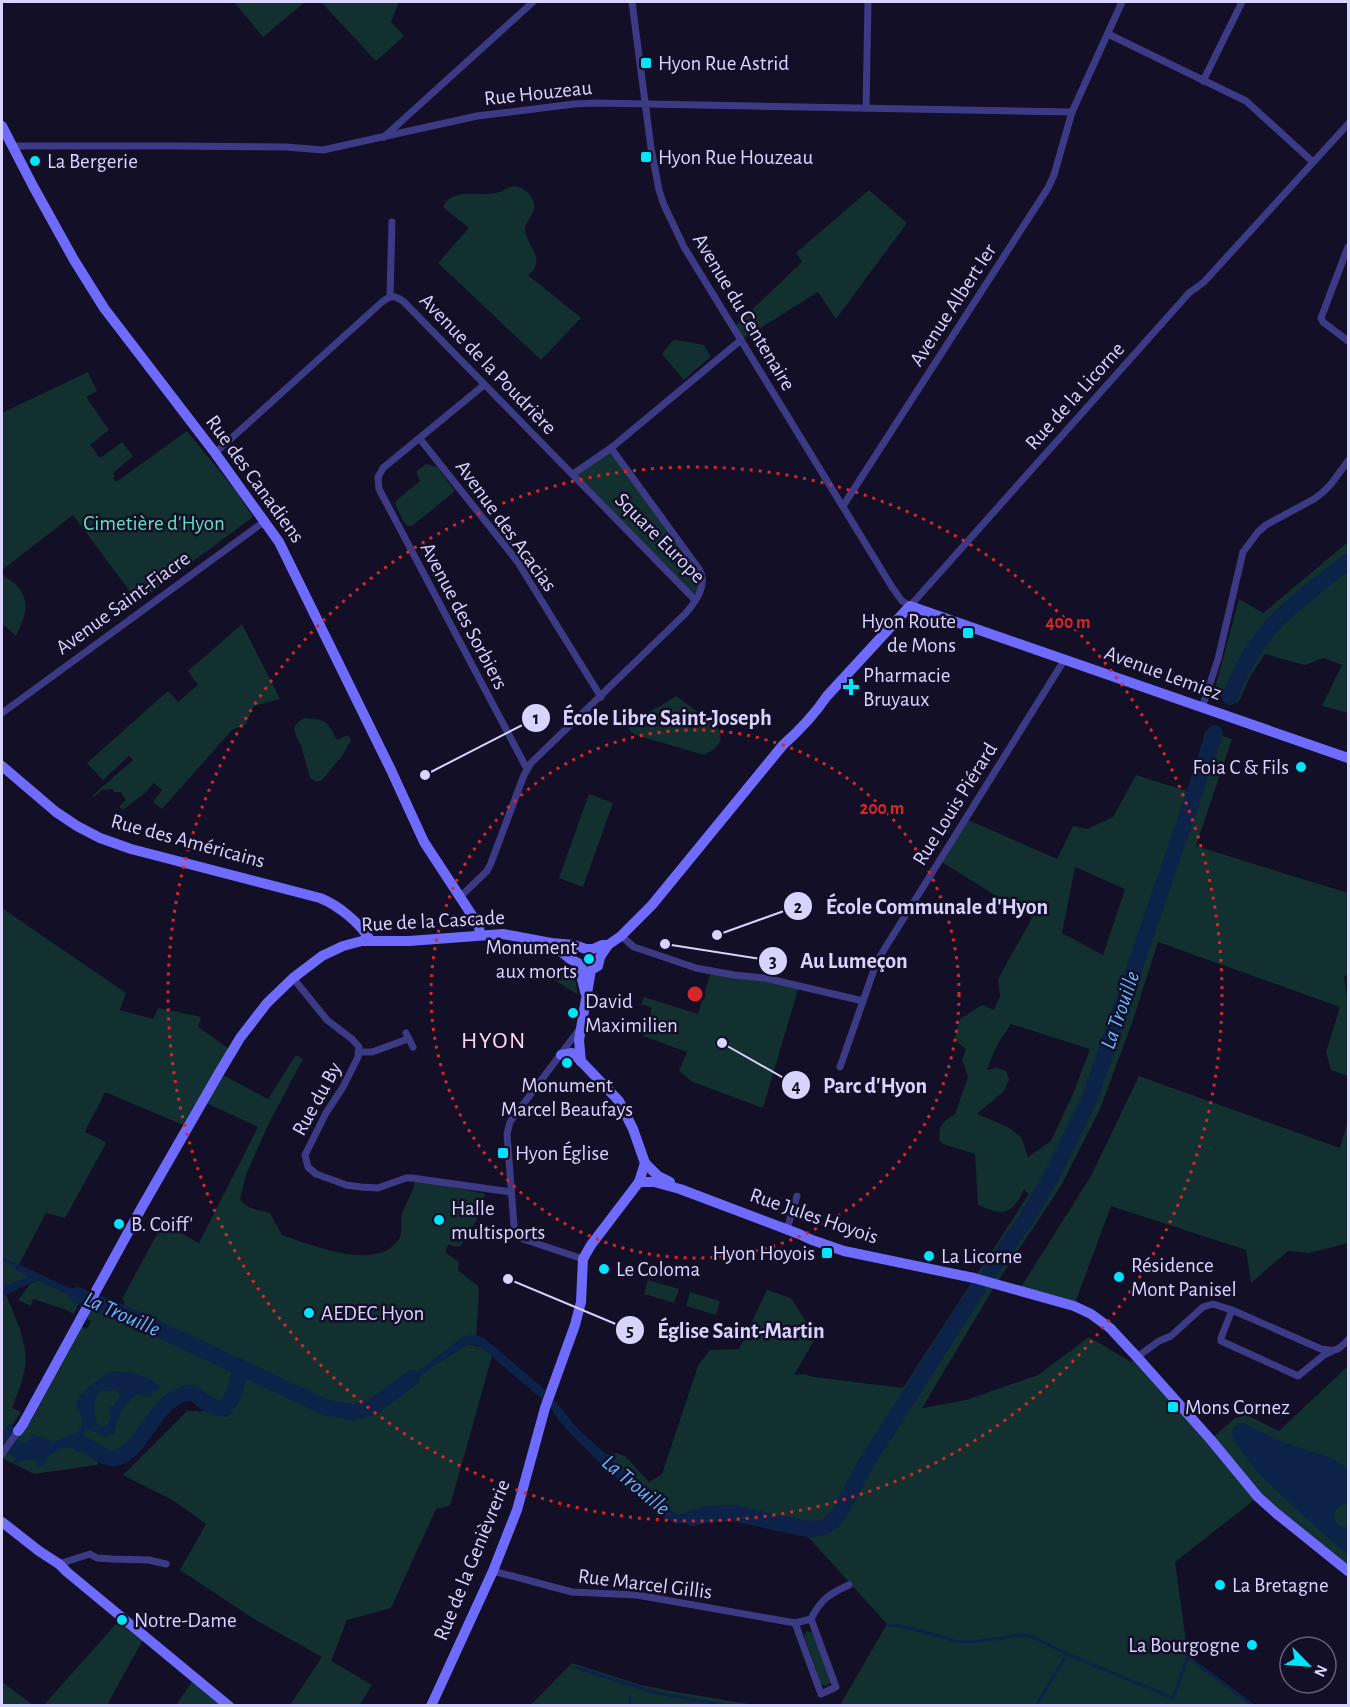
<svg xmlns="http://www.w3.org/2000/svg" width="1350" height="1707" viewBox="0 0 1350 1707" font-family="'Alegreya Sans',sans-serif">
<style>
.green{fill:#12302f;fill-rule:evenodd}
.water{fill:#0c2248;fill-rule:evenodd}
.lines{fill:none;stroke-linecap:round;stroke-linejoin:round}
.stream{stroke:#0c2248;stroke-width:3}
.river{stroke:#0c2248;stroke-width:16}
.street{stroke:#3d3a85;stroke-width:7}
.secondary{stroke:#6f6bff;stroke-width:10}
.ring{fill:none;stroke:#d62828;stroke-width:3;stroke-dasharray:3 6}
.poi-dot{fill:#00e5ff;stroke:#130f26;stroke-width:2}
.labels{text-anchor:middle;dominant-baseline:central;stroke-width:5;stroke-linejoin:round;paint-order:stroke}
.poi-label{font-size:21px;fill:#d9d4ff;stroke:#130f26;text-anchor:start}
.street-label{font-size:21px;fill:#d9d4ff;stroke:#130f26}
.park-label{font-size:21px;fill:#5fe0c0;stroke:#130f26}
.water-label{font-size:22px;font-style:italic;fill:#62b6ff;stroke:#130f26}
.quarter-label{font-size:24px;letter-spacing:1.5px;fill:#ffd6f0;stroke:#130f26}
.centre{fill:#d62828;stroke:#130f26;stroke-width:3}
.ring-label{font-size:18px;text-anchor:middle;font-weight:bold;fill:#d62828;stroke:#130f26;stroke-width:5;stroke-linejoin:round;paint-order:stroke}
.leader{fill:none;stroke:#d9d4ff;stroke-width:2}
.callout-dot{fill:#d9d4ff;stroke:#130f26;stroke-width:2}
.mark-label{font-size:18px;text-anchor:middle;font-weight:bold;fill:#111}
.callout-label{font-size:22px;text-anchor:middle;font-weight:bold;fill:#d9d4ff;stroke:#130f26;stroke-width:5;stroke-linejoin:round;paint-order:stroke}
</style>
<rect width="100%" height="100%" fill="#130f26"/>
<g class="green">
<path d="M234,2H305L263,37Z"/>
<path d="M321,2H399L391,22L404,36L376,61Z"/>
<path d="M514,186C528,188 540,202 531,216C529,221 525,223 525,229C526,245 548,261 528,275L581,318L541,360L438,263L469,228L443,207C451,189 476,195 491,194C499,193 507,188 514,186Z"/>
<path d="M869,190L907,223L836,319L818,292L741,340L734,327L802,262L796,253Z"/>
<path d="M676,340L704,345L710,355V357L685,379H683L662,354L672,341Z"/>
<path d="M88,372L97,391L86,397L109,430L90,445L100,458L122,442L133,456L113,473L115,476L113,478L116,482L187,431L235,490L253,517L138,602L73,515L2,570V413Z"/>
<path d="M611,448L702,573L699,593H689L573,474Z"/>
<path d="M426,464L437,467L455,491L412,526H408L403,521L395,503L399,498L420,481L417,475V471Z"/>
<path d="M1348,542V713L1322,706L1342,665L1323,658L1305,665L1265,654L1251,675L1238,703L1216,694L1214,692L1239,599L1263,613Z"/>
<path d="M2,574C6,579 13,581 17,586C32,602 24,620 16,636L4,625L2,626Z"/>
<path d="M242,624L280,699L254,706L245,725L232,730L162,809L153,802L162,790L154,783L146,792L123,810L119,807L126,800L121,792H114L113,789L102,790L94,797L92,796L133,760L129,756L103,780L87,763L168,691L178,702L198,685L188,671Z"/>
<path d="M676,696L717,726C726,741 717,748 704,755L639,736C631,733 628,731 628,722L662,705Z"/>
<path d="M304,718C325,719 328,721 337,740L348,735L351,740L342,756L322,780L317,782L310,778L301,745L297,738L294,728L298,722Z"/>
<path d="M1206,731L1232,739L1196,846L1348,893V975L1344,976L1348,1006V1076L1331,1070L1326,1052L1340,1007L1158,942L1133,1020L1100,1109L1061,1186L996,1284L922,1408L966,1400L1038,1375L1089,1337L1131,1362L1137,1357L1211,1439L1235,1418L1247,1415L1279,1431L1348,1366V1571L1258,1497L1175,1562L1188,1657L1254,1705H840L887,1624L800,1528L734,1513L736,1509L714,1508L678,1515L663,1506L605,1455L616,1453L625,1456L649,1482L662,1474L698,1366L710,1350L739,1349L767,1290L791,1298L816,1337L794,1375L803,1374L814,1377L903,1388L1029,1194L1024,1189C1012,1216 1003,1216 978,1205L975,1154L943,1144L939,1140L940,1128L945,1121L955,1114L968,1077L962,1059L966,1050L955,1039L960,1019L982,1005L994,1010L1000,996L998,979L1032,918L940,861L966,819L1057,859L1073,826L1087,829L1113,817L1136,775L1187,791ZM1075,867L1125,889L1103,955L1062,933ZM1011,1024L1090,1049L1073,1094L1051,1141L1028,1157L1021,1137L1008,1127L977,1114L1004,1091L1009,1080L1006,1071L997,1068L987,1070L997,1045Z"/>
<path d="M589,794L613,803L583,887L559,878Z"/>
<path d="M2,908L126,993L120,1010L153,1019L158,1008L201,1017L198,1027L232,1051L219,1073L268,1099L296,1055L303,1059L267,1127L246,1175L240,1199C246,1209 259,1210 270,1213L282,1235C311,1245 381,1274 400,1237C403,1230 400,1221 402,1214C406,1202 414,1192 415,1179L485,1194C483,1214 470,1230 460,1247L457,1246L455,1247L449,1244L445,1252L459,1262L458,1270L478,1286L479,1292L476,1339H467L435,1365L468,1344L481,1347L492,1356L450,1506L436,1509L391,1608L347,1620L331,1661L372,1685L360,1705H290L322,1657L254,1619L180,1570L206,1524L174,1501L123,1475L187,1411H197L200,1412L206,1410L227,1417L238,1396L243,1373L262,1372L216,1348L123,1305L125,1302L122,1299L163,1223L199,1243L258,1127L202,1101L188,1127L105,1092C99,1106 91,1118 85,1132L106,1142L103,1149L65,1218L46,1213L16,1270L30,1277L2,1287Z"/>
<path d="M565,961L574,973L578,995L553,979Z"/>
<path d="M711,971L799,986L763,1108L693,1082L679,1071L687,1052L643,1036L652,1008L641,1004L644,997L698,1014Z"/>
<path d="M1139,1076L1340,1148L1348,1121V1243L1309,1253L1288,1251L1251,1283L1246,1250L1111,1206L1074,1306L1019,1290L1091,1176Z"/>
<path d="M38,1280L80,1300L74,1314L64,1309L33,1299L31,1306L18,1300L30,1284Z"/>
<path d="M648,1280L679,1289L674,1303L644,1294Z"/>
<path d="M690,1292L720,1301L716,1315L686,1306Z"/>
<path d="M6,1294C14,1316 29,1343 25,1367C23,1381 17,1395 12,1408L21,1412L13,1424H10L2,1432V1296Z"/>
<path d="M95,1306L236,1372L227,1402L221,1406L212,1404L197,1391H174L132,1443L118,1450L105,1451L97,1465L34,1474L2,1458L20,1432L31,1421L81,1326L87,1329L91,1321L85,1318Z"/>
<path d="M122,1617L145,1636L107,1705L43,1706Z"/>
<path d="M807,1631L813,1633L830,1680V1683L826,1686L821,1684L804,1635Z"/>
<path d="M572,1663L641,1685L671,1691L754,1705H531Z"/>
<path d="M195,1677L229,1705L177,1706V1704Z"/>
<path d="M2,1682L33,1705H2Z"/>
</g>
<g class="water">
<path d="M18,1264L92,1298L88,1304L38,1280L2,1296V1287L29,1277L15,1270Z"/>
<path d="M471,1334L483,1337L545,1390L542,1399L484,1350L477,1345L468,1344L435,1365L395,1395L393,1390L464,1336Z"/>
<path d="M115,1371C130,1372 151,1375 160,1388L155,1391H151L152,1396L146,1397L138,1394C123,1403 118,1417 114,1433L106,1436L86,1428L83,1434L86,1439L103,1449L99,1456L79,1446L74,1445L71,1448C59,1447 47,1453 44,1465L38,1469L37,1459L26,1460L17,1463L13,1462L33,1434L53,1442L77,1433L81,1426L83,1419L77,1409L76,1401C86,1387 98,1378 115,1371ZM113,1389L118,1392L120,1397L113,1407H109L111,1418L107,1426L104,1427L98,1425C93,1414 92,1399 102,1390L109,1391Z"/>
<path d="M554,1400L578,1429L663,1506L679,1515L714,1508L712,1518C701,1520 687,1525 676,1523C657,1519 567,1434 555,1415C554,1414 551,1408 551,1407Z"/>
<path d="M1243,1423L1285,1443L1334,1459L1348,1469V1504C1333,1506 1329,1517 1341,1527H1348V1555L1299,1512L1259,1474L1234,1441C1229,1431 1233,1425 1243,1423Z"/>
<path d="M10,1424H13L12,1426L16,1429L2,1450V1432Z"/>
</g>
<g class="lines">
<g class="stream">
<path d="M2,1259L19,1267"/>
<path d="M889,1625L910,1628L955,1641L972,1642L1022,1635L1033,1637L1067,1654L1173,1698L1188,1657L1254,1706"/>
<path d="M577,1668L657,1693L729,1706"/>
<path d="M630,1706V1698"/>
<path d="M1036,1706L1067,1654"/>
</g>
<g class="river">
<path d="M1230,697C1238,676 1248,657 1261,639C1282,610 1321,584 1348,561"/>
<path d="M990,1271L1025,1221L1051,1177L1090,1098L1215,733"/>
<path d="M77,1295L141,1321L327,1408L352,1412L371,1408L412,1378"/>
<path d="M2,1444L11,1446L21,1451L41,1449"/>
<path d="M80,1444C91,1446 99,1456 110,1458C142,1462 154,1390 194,1393C204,1402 213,1411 226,1407L234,1394L241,1367"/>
<path d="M692,1518L708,1514L734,1513L791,1526L810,1529L824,1527L832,1522L839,1514L865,1465L977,1290"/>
</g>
<g class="street">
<path d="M632,2L651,148L659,190L664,205L684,247L892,587L902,601L910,606L1189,293L1204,282L1348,124"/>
<path d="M1108,34L1246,101L1313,162"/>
<path d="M1203,81L1242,2"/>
<path d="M866,108L868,2"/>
<path d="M384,137L533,2"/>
<path d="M12,146H176L286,147L323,150L477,116L574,104L596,103L1072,112"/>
<path d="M1348,247L1321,318L1323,322L1348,341"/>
<path d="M390,296L392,222"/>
<path d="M484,385L383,468L378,477L379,489L527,769"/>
<path d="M420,439L517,561L601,697"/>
<path d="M215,453L382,302C391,295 395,295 404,302L695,600"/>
<path d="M573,474L611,448L741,340"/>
<path d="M843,506L1048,188L1054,175L1072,112L1122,2"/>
<path d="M1202,708L1218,659L1243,552L1258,532L1266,525L1314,499L1322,493L1331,484L1348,461"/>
<path d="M2,713L265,521"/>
<path d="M460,897L487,871L491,863L524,775L531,763L686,613C697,600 708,584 699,569L611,448"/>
<path d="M621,936L634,947L696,968L734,975L765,978L863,1001"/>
<path d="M293,978L327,1020L352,1039L359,1047L358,1057L343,1087L326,1113L305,1155L308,1167L316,1174L330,1179L346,1185L361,1187L378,1188L406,1178H412L511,1192"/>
<path d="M578,1031L510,1122L507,1134L514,1226L515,1232L523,1239L583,1259"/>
<path d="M406,1033L413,1047"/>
<path d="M358,1052H372L408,1039"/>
<path d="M840,1067L877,961L1065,659"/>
<path d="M787,1229L797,1196"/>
<path d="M1232,1310L1221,1338V1341L1298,1376L1324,1355L1332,1351"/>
<path d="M1137,1357L1159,1341L1171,1336L1203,1307L1213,1304L1232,1310L1321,1349C1337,1352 1338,1350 1348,1340"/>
<path d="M2,1454L18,1431"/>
<path d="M59,1564L90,1554L97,1558L112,1559L149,1560L166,1564"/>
<path d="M493,1571L572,1592L637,1595L795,1623L811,1619C821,1599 829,1594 849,1585"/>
<path d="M795,1623L821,1694L836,1687L811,1619"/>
</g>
<g class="secondary">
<path d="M2,126L33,186L74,260L104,308L215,453L279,542L391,770L424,842L479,926L480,935"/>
<path d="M2,766L56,812L77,826L100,838L131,849L320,898C338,905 360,923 370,940"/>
<path d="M551,943L570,959L578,963L582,968V979L585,992"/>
<path d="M581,1062L579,1040L591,970L598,966L600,957L608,945L621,936L652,905L783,745C800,730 814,715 827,696L910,606L1348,758"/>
<path d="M645,1163L658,1176L670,1182"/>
<path d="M639,1182H654L680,1189L799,1234L812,1240L844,1251L974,1278L1074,1306L1091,1314L1110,1328L1137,1357L1211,1440L1258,1497L1277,1514L1348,1571"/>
<path d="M18,1431L23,1424L142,1207L219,1073L240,1038L267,1003L293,978L322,956L343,946L362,941H409L503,934L551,943L574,945L586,949H593L602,945H608"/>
<path d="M2,1522L39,1551L59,1564L67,1572L229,1706"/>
<path d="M431,1706L493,1571L517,1510L545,1408L575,1325L581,1302L583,1259L591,1245L639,1182L645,1163L633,1129L619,1101L576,1056L572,1053L561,1055"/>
</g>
</g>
<g class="ring">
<circle cx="695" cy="994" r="264"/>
<circle cx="695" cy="994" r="527"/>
</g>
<g class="poi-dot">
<rect x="640" y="57" width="12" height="12" rx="3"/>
<rect x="640" y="151" width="12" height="12" rx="3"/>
<circle cx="35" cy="161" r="6"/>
<rect x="962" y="627" width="12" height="12" rx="3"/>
<path d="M848 678h6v6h6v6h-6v6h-6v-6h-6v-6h6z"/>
<circle cx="1301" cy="767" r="6"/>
<circle cx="589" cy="959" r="6"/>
<circle cx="573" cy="1013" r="6"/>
<circle cx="567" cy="1063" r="6"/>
<rect x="497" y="1147" width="12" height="12" rx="3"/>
<circle cx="439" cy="1220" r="6"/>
<circle cx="119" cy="1224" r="6"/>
<rect x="821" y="1247" width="12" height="12" rx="3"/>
<circle cx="929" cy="1256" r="6"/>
<circle cx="604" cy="1269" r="6"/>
<circle cx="1119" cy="1277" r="6"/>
<circle cx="309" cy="1313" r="6"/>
<rect x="1167" y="1401" width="12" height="12" rx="3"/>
<circle cx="1220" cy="1585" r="6"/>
<circle cx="122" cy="1620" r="6"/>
<circle cx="1252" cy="1645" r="6"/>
</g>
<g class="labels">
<g class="poi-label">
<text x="658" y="63">Hyon Rue Astrid</text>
<text x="658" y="157">Hyon Rue Houzeau</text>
<text x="47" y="161">La Bergerie</text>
<text x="956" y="621" text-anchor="end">Hyon Route<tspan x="956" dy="24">de Mons</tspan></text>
<text x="863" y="675">Pharmacie<tspan x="863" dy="24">Bruyaux</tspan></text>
<text x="1289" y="767" text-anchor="end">Foia C &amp; Fils</text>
<text x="577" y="947" text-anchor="end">Monument<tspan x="577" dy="24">aux morts</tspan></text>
<text x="585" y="1001">David<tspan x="585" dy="24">Maximilien</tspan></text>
<text x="567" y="1085" text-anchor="middle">Monument<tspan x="567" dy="24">Marcel Beaufays</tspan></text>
<text x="515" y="1153">Hyon Église</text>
<text x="451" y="1208">Halle<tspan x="451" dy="24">multisports</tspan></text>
<text x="131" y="1224">B. Coiff'</text>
<text x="815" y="1253" text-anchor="end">Hyon Hoyois</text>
<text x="941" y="1256">La Licorne</text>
<text x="1131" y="1265">Résidence<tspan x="1131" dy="24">Mont Panisel</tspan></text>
<text x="616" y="1269">Le Coloma</text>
<text x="321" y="1313">AEDEC Hyon</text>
<text x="1185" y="1407">Mons Cornez</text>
<text x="1232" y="1585">La Bretagne</text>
<text x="134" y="1620">Notre-Dame</text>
<text x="1240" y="1645" text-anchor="end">La Bourgogne</text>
</g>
<g class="street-label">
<text transform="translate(538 93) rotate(-6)">Rue Houzeau</text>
<text transform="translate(953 305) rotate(-57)">Avenue Albert Ier</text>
<text transform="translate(744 312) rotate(59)">Avenue du Centenaire</text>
<text transform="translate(488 364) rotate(46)">Avenue de la Poudrière</text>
<text transform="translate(1075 396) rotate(-48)">Rue de la Licorne</text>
<text transform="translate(255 479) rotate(54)">Rue des Canadiens</text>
<text transform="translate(506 526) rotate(54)">Avenue des Acacias</text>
<text transform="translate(660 538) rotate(45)">Square Europe</text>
<text transform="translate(123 603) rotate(-36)">Avenue Saint-Fiacre</text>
<text transform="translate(464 616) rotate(62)">Avenue des Sorbiers</text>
<text transform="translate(1163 673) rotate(20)">Avenue Lemiez</text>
<text transform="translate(955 804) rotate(-58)">Rue Louis Piérard</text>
<text transform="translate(188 841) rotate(15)">Rue des Américains</text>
<text transform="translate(433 921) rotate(-3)">Rue de la Cascade</text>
<text transform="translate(317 1099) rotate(-61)">Rue du By</text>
<text transform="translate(814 1216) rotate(19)">Rue Jules Hoyois</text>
<text transform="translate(472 1560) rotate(-68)">Rue de la Genièvrerie</text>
<text transform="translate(645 1584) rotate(7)">Rue Marcel Gillis</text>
</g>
<g class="park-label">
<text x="154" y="523">Cimetière d'Hyon</text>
</g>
<g class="water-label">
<text transform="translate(1120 1010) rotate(-71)">La Trouille</text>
<text transform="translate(122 1314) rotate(24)">La Trouille</text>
<text transform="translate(636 1485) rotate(40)">La Trouille</text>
</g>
<g class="quarter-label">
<text x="494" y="1041">HYON</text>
</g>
</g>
<circle cx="695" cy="994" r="9" class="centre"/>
<g class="ring-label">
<text x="1068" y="628">400 m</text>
<text x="882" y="814">200 m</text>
</g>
<path class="leader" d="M425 775L536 718M717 935L798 906M665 944L773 961M722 1043L796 1085M508 1279L630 1330"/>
<g class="callout-dot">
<circle cx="425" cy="775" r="6"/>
<circle cx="717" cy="935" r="6"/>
<circle cx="665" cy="944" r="6"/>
<circle cx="722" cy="1043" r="6"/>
<circle cx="508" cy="1279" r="6"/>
<circle cx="536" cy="718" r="15"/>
<circle cx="798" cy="906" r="15"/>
<circle cx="773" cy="961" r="15"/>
<circle cx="796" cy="1085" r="15"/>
<circle cx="630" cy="1330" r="15"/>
</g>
<g class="mark-label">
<text x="536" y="724">1</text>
<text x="798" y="913">2</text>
<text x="773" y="967">3</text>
<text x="796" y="1092">4</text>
<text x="630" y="1336">5</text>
</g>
<g class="callout-label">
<text x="667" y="725">École Libre Saint-Joseph</text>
<text x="937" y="914">École Communale d'Hyon</text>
<text x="854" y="968">Au Lumeçon</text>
<text x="875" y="1093">Parc d'Hyon</text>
<text x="741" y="1338">Église Saint-Martin</text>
</g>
<rect width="1350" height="1707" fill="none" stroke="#d9d4ff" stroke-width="6"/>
<g transform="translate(1308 1665) rotate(115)"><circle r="28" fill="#130f26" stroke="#625e7d" stroke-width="1.5"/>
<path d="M0-4.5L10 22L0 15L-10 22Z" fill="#00e5ff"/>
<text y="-9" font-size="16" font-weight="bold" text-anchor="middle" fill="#d9d4ff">N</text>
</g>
</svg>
